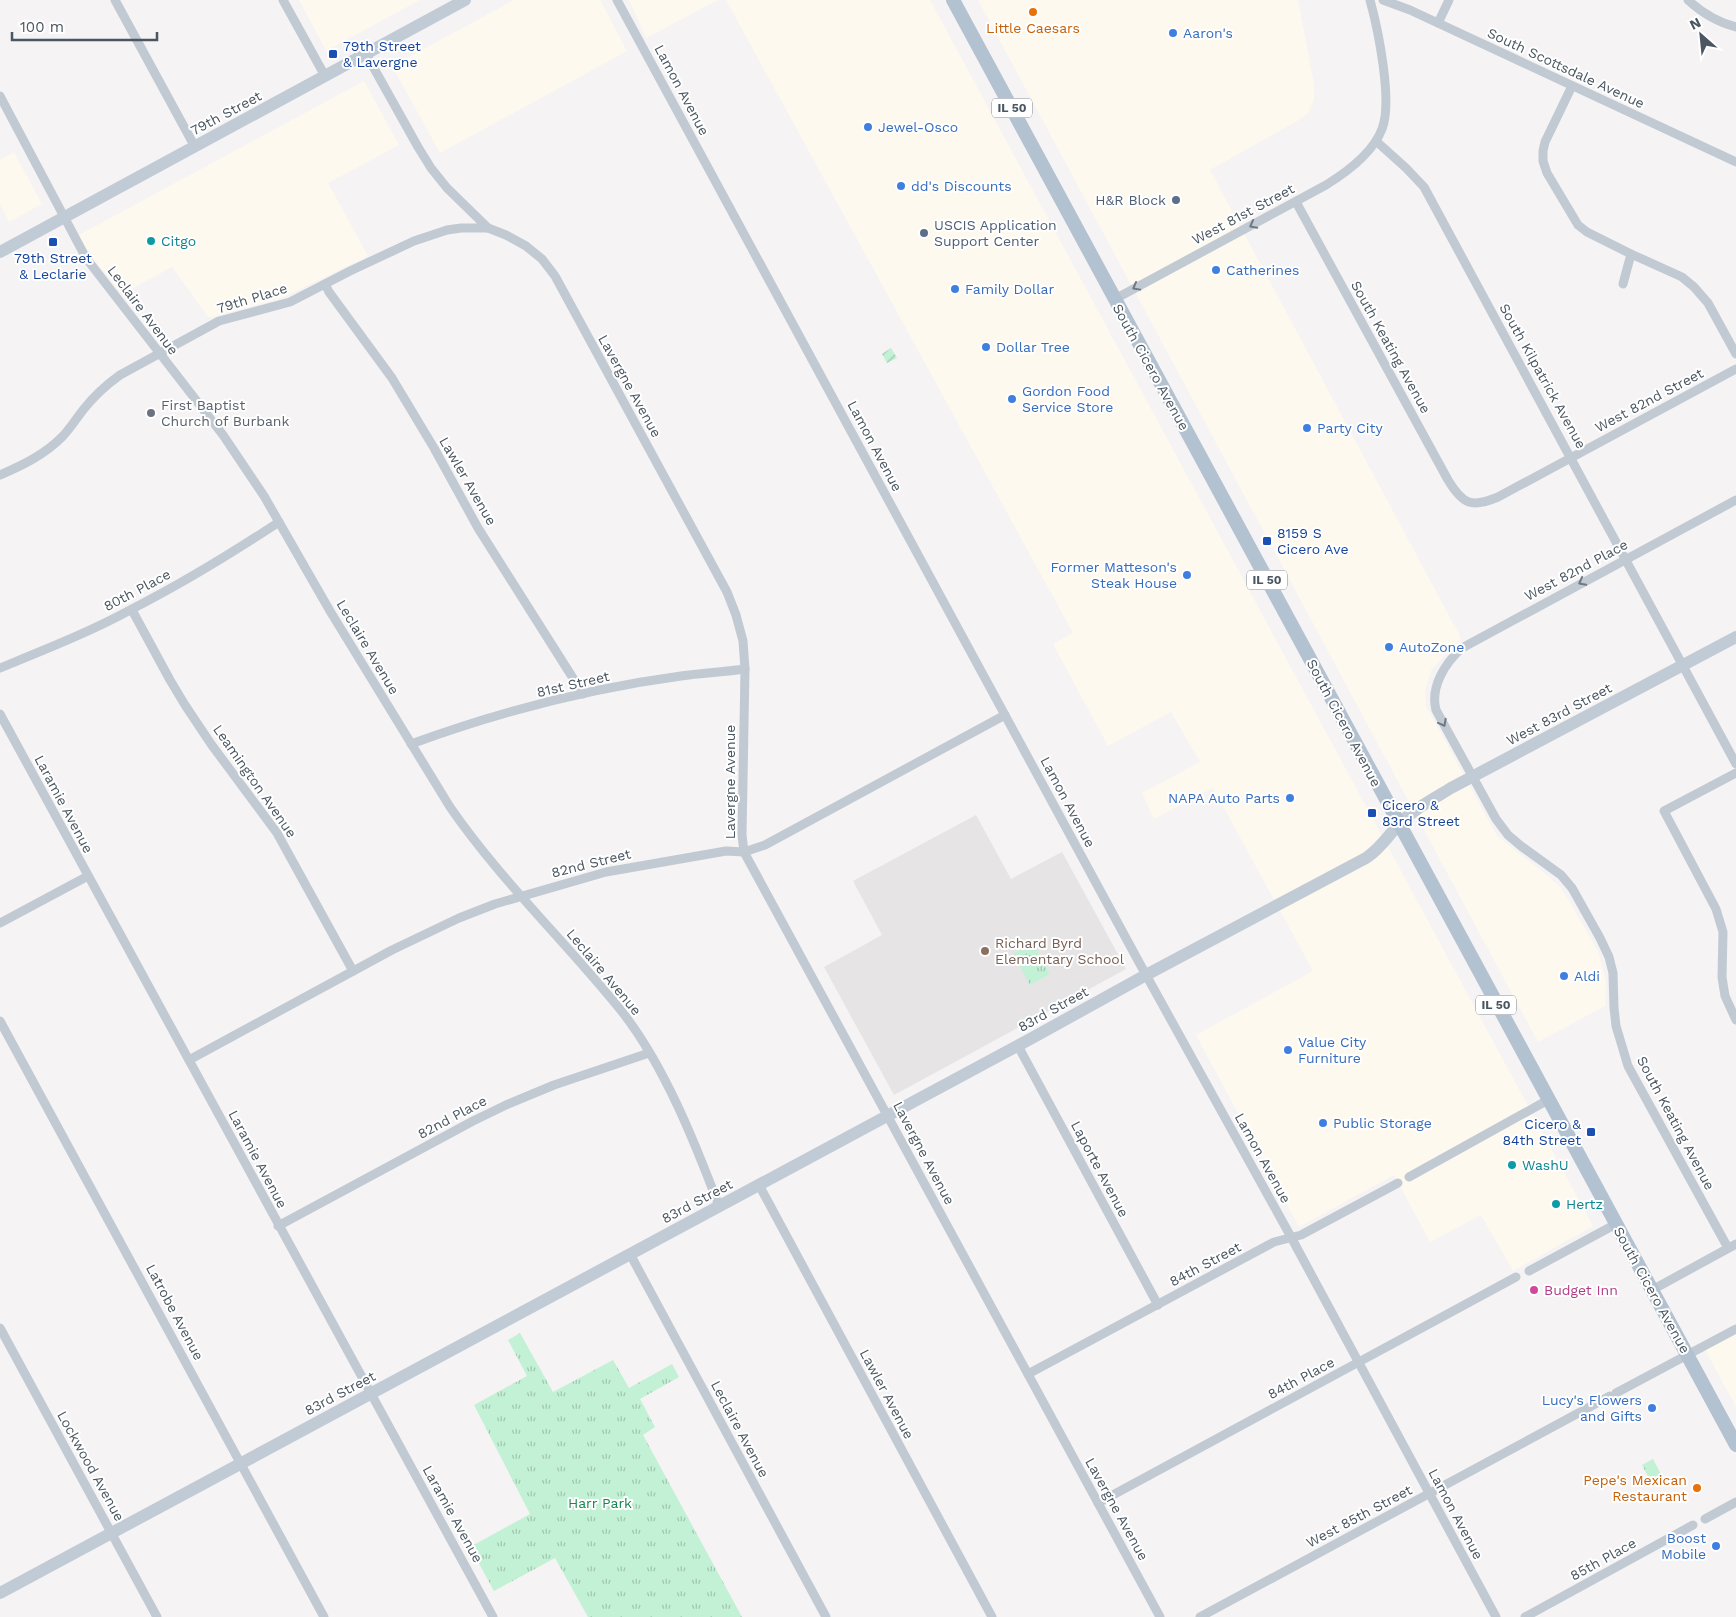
<svg xmlns="http://www.w3.org/2000/svg" width="1736" height="1617" viewBox="0 0 1736 1617" font-family="'Work Sans',sans-serif">
<style>
.commercial{fill:#fdf9ef}
.education{fill:#e6e4e5}
.park{fill:url(#park-tufts)}
.garden{fill:url(#garden-furrows)}
.lines{fill:none;stroke-linecap:round;stroke-linejoin:round}
.street{stroke:#c1cad2;stroke-width:9}
.secondary{stroke:#c1cbd6;stroke-width:12}
.primary{stroke:#b3c2d1;stroke-width:14}
.oneway{stroke:#6e7983}
.food-dot{fill:#e8710a;stroke:#fff;stroke-width:2}
.shop-dot{fill:#3f7fe0;stroke:#fff;stroke-width:2}
.transit-dot{fill:#1a4fb4;stroke:#fff;stroke-width:2}
.service-dot{fill:#5c6f8a;stroke:#fff;stroke-width:2}
.culture-dot{fill:#0f9aa8;stroke:#fff;stroke-width:2}
.worship-dot{fill:#6b7280;stroke:#fff;stroke-width:2}
.education-dot{fill:#8d6e63;stroke:#fff;stroke-width:2}
.hotel-dot{fill:#d1479c;stroke:#fff;stroke-width:2}
.labels{text-anchor:middle;dominant-baseline:central;stroke-width:4;stroke-linejoin:round;paint-order:stroke}
.shield{fill:#fff;stroke:#808990;stroke-width:1}
.shield-label{font-size:12px;font-weight:bold;fill:#4a5661}
.food-label{font-size:14px;fill:#c56008;stroke:#fff}
.shop-label{font-size:14px;fill:#366cbe;stroke:#fff;text-anchor:start}
.transit-label{font-size:14px;fill:#164399;stroke:#fff;text-anchor:start}
.street-label{font-size:14px;fill:#4a5661;stroke:#fff}
.service-label{font-size:14px;fill:#4e5e75;stroke:#fff;text-anchor:end}
.culture-label{font-size:14px;fill:#0d838f;stroke:#fff;text-anchor:start}
.worship-label{font-size:14px;fill:#5b616d;stroke:#fff;text-anchor:start}
.education-label{font-size:14px;fill:#785e54;stroke:#fff;text-anchor:start}
.hotel-label{font-size:14px;fill:#b23c85;stroke:#fff;text-anchor:start}
.park-label{font-size:14px;fill:#17864f;stroke:#fff}
</style>
<defs>
<pattern id="park-tufts" width="24" height="20" patternUnits="userSpaceOnUse" patternTransform="scale(1.25)"><rect width="24" height="20" fill="#c3f1d5"/><path d="M3 7l-1-3M5 7V3M7 7l1-3M15 17l-1-3M17 17v-4M19 17l1-3" fill="none" stroke="#a0c6b0"/></pattern>
<pattern id="garden-furrows" width="10" height="10" patternUnits="userSpaceOnUse" patternTransform="scale(1.25)"><rect width="10" height="10" fill="#c3f1d5"/><path d="M-1 1l2-2M0 10L10 0M9 11l2-2" fill="none" stroke="#a0c6b0"/></pattern>
</defs>
<rect width="100%" height="100%" fill="#f5f3f3"/>
<g class="commercial">
<path d="M299,0H420L326,51Z"/>
<path d="M514,0H600L627,51L440,153L392,66Z"/>
<path d="M629,0H718L646,38Z"/>
<path d="M726,0H930L1593,1226L1513,1271L1481,1215L1430,1242L1394,1175L1299,1227L1196,1035L1313,971L1213,788L1154,819L1142,793L1200,762L1171,712L1108,746L1053,644L1073,633Z"/>
<path d="M978,0H1298L1314,84V100L1308,113L1297,121L1210,170L1461,638L1432,669L1425,690L1426,706L1497,836L1549,877L1560,887L1569,901L1598,951L1606,981L1605,1006L1538,1042Z"/>
<path d="M364,81L399,145L328,183L368,256L282,298L209,318L172,267L122,294L82,245L77,236Z"/>
<path d="M14,152L42,204L9,222L0,204V160Z"/>
<path d="M1736,1328V1407L1703,1346Z"/>
</g>
<path class="education" d="M976,815L1011,879L1062,852L1126,969L894,1095L824,967L882,935L853,881Z"/>
<g class="park">
<path d="M1033,943L1050,974L1030,985L1013,954Z"/>
<path d="M520,1333L553,1392L613,1360L629,1388L672,1364L679,1377L640,1399L655,1427L643,1435L742,1617H588L555,1558L494,1591L470,1547L530,1514L474,1405L527,1376L508,1340Z"/>
<path d="M1653,1459L1662,1476L1651,1482L1642,1465Z"/>
</g>
<path class="garden" d="M891,348L897,358L887,363L882,354Z"/>
<g class="lines">
<g class="street">
<path d="M115,0L195,147"/>
<path d="M283,0L325,76"/>
<path d="M617,0L1140,964L1291,1237L1496,1617"/>
<path d="M1383,0L1410,10L1736,162"/>
<path d="M1688,0C1703,14 1717,22 1736,27"/>
<path d="M1438,23L1449,0"/>
<path d="M366,54L418,147L431,168L447,188L488,228L506,235L526,246L542,259L555,276L727,592L736,615L743,641L745,669L742,835L744,852L1160,1617"/>
<path d="M1572,86L1545,142L1543,151V161L1547,173L1578,225L1587,232L1631,254L1682,277L1694,287L1708,303L1736,354"/>
<path d="M0,96L86,258L223,435L264,496L330,611L450,807C501,881 567,943 623,1013C665,1067 695,1143 719,1206"/>
<path d="M1376,141L1406,168L1424,187L1736,764"/>
<path d="M1296,202L1448,480C1463,505 1472,508 1498,497L1736,369"/>
<path d="M325,284L329,292L392,378L434,448L478,528L583,694"/>
<path d="M1623,284L1631,254"/>
<path d="M1115,299L1326,185C1347,172 1373,153 1382,129C1393,102 1378,29 1370,0"/>
<path d="M0,475C23,465 44,455 62,437C70,429 76,419 83,410C94,396 106,385 120,375L219,321L290,302L350,271L414,241L447,230L461,228H488"/>
<path d="M132,610L170,680L185,705L211,744L277,833L353,971"/>
<path d="M0,668C44,650 90,632 132,609C183,583 232,553 279,522"/>
<path d="M0,714L493,1617"/>
<path d="M411,744C496,713 591,688 681,676C702,673 724,672 745,669"/>
<path d="M1736,773L1664,811L1716,909L1723,932L1722,977L1725,996L1736,1020"/>
<path d="M0,923L88,876"/>
<path d="M0,1021L324,1617"/>
<path d="M1018,1046L1158,1305"/>
<path d="M189,1060L392,950L459,918L495,904L606,872L726,851L744,852L765,845L1005,715"/>
<path d="M1409,1177L1548,1100"/>
<path d="M759,1185L992,1617"/>
<path d="M278,1226L473,1121L506,1105L554,1085L649,1053"/>
<path d="M1728,1248L1628,1066L1616,1026L1614,1008L1613,973L1609,957L1600,938L1572,888L1561,875L1521,846L1508,835L1496,819L1436,710C1430,687 1445,663 1462,648L1736,500"/>
<path d="M630,1254L826,1617"/>
<path d="M1529,1271L1616,1224"/>
<path d="M1652,1290L1736,1244"/>
<path d="M0,1328L157,1617"/>
<path d="M1028,1374L1274,1242L1301,1235L1398,1183"/>
<path d="M1616,1393L1736,1329"/>
<path d="M1098,1503L1516,1277"/>
<path d="M1705,1519L1736,1502"/>
<path d="M1200,1617L1610,1396"/>
<path d="M1525,1617L1693,1525"/>
</g>
<g class="secondary">
<path d="M0,252L465,0"/>
<path d="M0,1593L1032,1038L1146,975L1366,858C1380,849 1388,836 1399,824C1414,809 1433,799 1451,788L1736,637"/>
</g>
<path class="primary" d="M953,0L1736,1445"/>
</g>
<defs><path id="oneway-chevron" d="M-2-3.5L2.5 0L-2 3.5" fill="none" stroke-width="1.6" stroke-linecap="round" stroke-linejoin="round" transform="scale(1.25)"/></defs>
<g class="oneway">
<use href="#oneway-chevron" transform="translate(1253 225) rotate(152)"/>
<use href="#oneway-chevron" transform="translate(1136 287) rotate(151)"/>
<use href="#oneway-chevron" transform="translate(1582 582) rotate(152)"/>
<use href="#oneway-chevron" transform="translate(1443 723) rotate(62)"/>
</g>
<g class="food-dot">
<circle cx="1033" cy="12" r="5"/>
<circle cx="1697" cy="1488" r="5"/>
</g>
<g class="shop-dot">
<circle cx="1173" cy="33" r="5"/>
<circle cx="868" cy="127" r="5"/>
<circle cx="901" cy="186" r="5"/>
<circle cx="1216" cy="270" r="5"/>
<circle cx="955" cy="289" r="5"/>
<circle cx="986" cy="347" r="5"/>
<circle cx="1012" cy="399" r="5"/>
<circle cx="1307" cy="428" r="5"/>
<circle cx="1187" cy="575" r="5"/>
<circle cx="1389" cy="647" r="5"/>
<circle cx="1290" cy="798" r="5"/>
<circle cx="1564" cy="976" r="5"/>
<circle cx="1288" cy="1050" r="5"/>
<circle cx="1323" cy="1123" r="5"/>
<circle cx="1652" cy="1408" r="5"/>
<circle cx="1716" cy="1546" r="5"/>
</g>
<g class="transit-dot">
<rect x="328" y="49" width="10" height="10" rx="2.5"/>
<rect x="48" y="237" width="10" height="10" rx="2.5"/>
<rect x="1262" y="536" width="10" height="10" rx="2.5"/>
<rect x="1367" y="808" width="10" height="10" rx="2.5"/>
<rect x="1586" y="1127" width="10" height="10" rx="2.5"/>
</g>
<g class="service-dot">
<circle cx="1176" cy="200" r="5"/>
<circle cx="924" cy="233" r="5"/>
</g>
<g class="culture-dot">
<circle cx="151" cy="241" r="5"/>
<circle cx="1512" cy="1165" r="5"/>
<circle cx="1556" cy="1204" r="5"/>
</g>
<circle class="worship-dot" cx="151" cy="413" r="5"/>
<circle class="education-dot" cx="985" cy="951" r="5"/>
<circle class="hotel-dot" cx="1534" cy="1290" r="5"/>
<g class="labels">
<g class="shield">
<rect x="992" y="98.5" width="40" height="19" rx="4"/>
<rect x="1247" y="570.5" width="40" height="19" rx="4"/>
<rect x="1476" y="995.5" width="40" height="19" rx="4"/>
</g>
<g class="shield-label">
<text x="1012" y="108">IL 50</text>
<text x="1267" y="580">IL 50</text>
<text x="1496" y="1005">IL 50</text>
</g>
<g class="food-label">
<text x="1033" y="28">Little Caesars</text>
<text x="1687" y="1480" text-anchor="end">Pepe's Mexican<tspan x="1687" dy="16">Restaurant</tspan></text>
</g>
<g class="shop-label">
<text x="1183" y="33">Aaron's</text>
<text x="878" y="127">Jewel-Osco</text>
<text x="911" y="186">dd's Discounts</text>
<text x="1226" y="270">Catherines</text>
<text x="965" y="289">Family Dollar</text>
<text x="996" y="347">Dollar Tree</text>
<text x="1022" y="391">Gordon Food<tspan x="1022" dy="16">Service Store</tspan></text>
<text x="1317" y="428">Party City</text>
<text x="1177" y="567" text-anchor="end">Former Matteson's<tspan x="1177" dy="16">Steak House</tspan></text>
<text x="1399" y="647">AutoZone</text>
<text x="1280" y="798" text-anchor="end">NAPA Auto Parts</text>
<text x="1574" y="976">Aldi</text>
<text x="1298" y="1042">Value City<tspan x="1298" dy="16">Furniture</tspan></text>
<text x="1333" y="1123">Public Storage</text>
<text x="1642" y="1400" text-anchor="end">Lucy's Flowers<tspan x="1642" dy="16">and Gifts</tspan></text>
<text x="1706" y="1538" text-anchor="end">Boost<tspan x="1706" dy="16">Mobile</tspan></text>
</g>
<g class="transit-label">
<text x="343" y="46">79th Street<tspan x="343" dy="16">&amp; Lavergne</tspan></text>
<text x="53" y="258" text-anchor="middle">79th Street<tspan x="53" dy="16">&amp; Leclarie</tspan></text>
<text x="1277" y="533">8159 S<tspan x="1277" dy="16">Cicero Ave</tspan></text>
<text x="1382" y="805">Cicero &amp;<tspan x="1382" dy="16">83rd Street</tspan></text>
<text x="1581" y="1124" text-anchor="end">Cicero &amp;<tspan x="1581" dy="16">84th Street</tspan></text>
</g>
<g class="street-label">
<text transform="translate(1566 68) rotate(25)">South Scottsdale Avenue</text>
<text transform="translate(682 90) rotate(62)">Lamon Avenue</text>
<text transform="translate(226 113) rotate(-28)">79th Street</text>
<text transform="translate(1243 214) rotate(-28)">West 81st Street</text>
<text transform="translate(252 298) rotate(-17)">79th Place</text>
<text transform="translate(143 310) rotate(53)">Leclaire Avenue</text>
<text transform="translate(1391 347) rotate(61)">South Keating Avenue</text>
<text transform="translate(1151 367) rotate(61)">South Cicero Avenue</text>
<text transform="translate(1543 376) rotate(61)">South Kilpatrick Avenue</text>
<text transform="translate(630 386) rotate(61)">Lavergne Avenue</text>
<text transform="translate(1649 400) rotate(-28)">West 82nd Street</text>
<text transform="translate(875 446) rotate(62)">Lamon Avenue</text>
<text transform="translate(468 481) rotate(60)">Lawler Avenue</text>
<text transform="translate(1576 570) rotate(-28)">West 82nd Place</text>
<text transform="translate(137 590) rotate(-28)">80th Place</text>
<text transform="translate(368 647) rotate(59)">Leclaire Avenue</text>
<text transform="translate(573 684) rotate(-13)">81st Street</text>
<text transform="translate(1559 714) rotate(-28)">West 83rd Street</text>
<text transform="translate(1344 723) rotate(62)">South Cicero Avenue</text>
<text transform="translate(255 781) rotate(55)">Leamington Avenue</text>
<text transform="translate(730 782) rotate(-90)">Lavergne Avenue</text>
<text transform="translate(1068 802) rotate(62)">Lamon Avenue</text>
<text transform="translate(64 804) rotate(62)">Laramie Avenue</text>
<text transform="translate(591 863) rotate(-14)">82nd Street</text>
<text transform="translate(604 972) rotate(50)">Leclaire Avenue</text>
<text transform="translate(1053 1009) rotate(-29)">83rd Street</text>
<text transform="translate(452 1117) rotate(-28)">82nd Place</text>
<text transform="translate(1676 1123) rotate(62)">South Keating Avenue</text>
<text transform="translate(924 1153) rotate(62)">Lavergne Avenue</text>
<text transform="translate(1263 1158) rotate(61)">Lamon Avenue</text>
<text transform="translate(258 1159) rotate(62)">Laramie Avenue</text>
<text transform="translate(1100 1169) rotate(62)">Laporte Avenue</text>
<text transform="translate(697 1201) rotate(-28)">83rd Street</text>
<text transform="translate(1205 1264) rotate(-28)">84th Street</text>
<text transform="translate(1652 1290) rotate(61)">South Cicero Avenue</text>
<text transform="translate(175 1312) rotate(62)">Latrobe Avenue</text>
<text transform="translate(1301 1378) rotate(-28)">84th Place</text>
<text transform="translate(340 1393) rotate(-28)">83rd Street</text>
<text transform="translate(887 1394) rotate(62)">Lawler Avenue</text>
<text transform="translate(740 1429) rotate(62)">Leclaire Avenue</text>
<text transform="translate(91 1466) rotate(61)">Lockwood Avenue</text>
<text transform="translate(1117 1509) rotate(61)">Lavergne Avenue</text>
<text transform="translate(453 1514) rotate(61)">Laramie Avenue</text>
<text transform="translate(1456 1514) rotate(62)">Lamon Avenue</text>
<text transform="translate(1359 1516) rotate(-28)">West 85th Street</text>
<text transform="translate(1603 1559) rotate(-29)">85th Place</text>
</g>
<g class="service-label">
<text x="1166" y="200">H&amp;R Block</text>
<text x="934" y="225" text-anchor="start">USCIS Application<tspan x="934" dy="16">Support Center</tspan></text>
</g>
<g class="culture-label">
<text x="161" y="241">Citgo</text>
<text x="1522" y="1165">WashU</text>
<text x="1566" y="1204">Hertz</text>
</g>
<g class="worship-label">
<text x="161" y="405">First Baptist<tspan x="161" dy="16">Church of Burbank</tspan></text>
</g>
<g class="education-label">
<text x="995" y="943">Richard Byrd<tspan x="995" dy="16">Elementary School</tspan></text>
</g>
<g class="hotel-label">
<text x="1544" y="1290">Budget Inn</text>
</g>
<g class="park-label">
<text x="600" y="1503">Harr Park</text>
</g>
</g>
<g transform="translate(1701 35) rotate(333)" stroke="#ffffff" stroke-width="4" paint-order="stroke">
<path d="M0-4L9 19L0 12L-9 19Z" fill="#4a5661"/>
<text y="-8" font-size="14" font-weight="bold" text-anchor="middle" fill="#4a5661">N</text>
</g>
<path d="M12 32v8h145v-8" fill="none" stroke="#4a5661" stroke-width="2.5"/>
<text x="20" y="32" font-size="15" fill="#4a5661" stroke="#ffffff" stroke-width="4" paint-order="stroke">100 m</text>
</svg>
